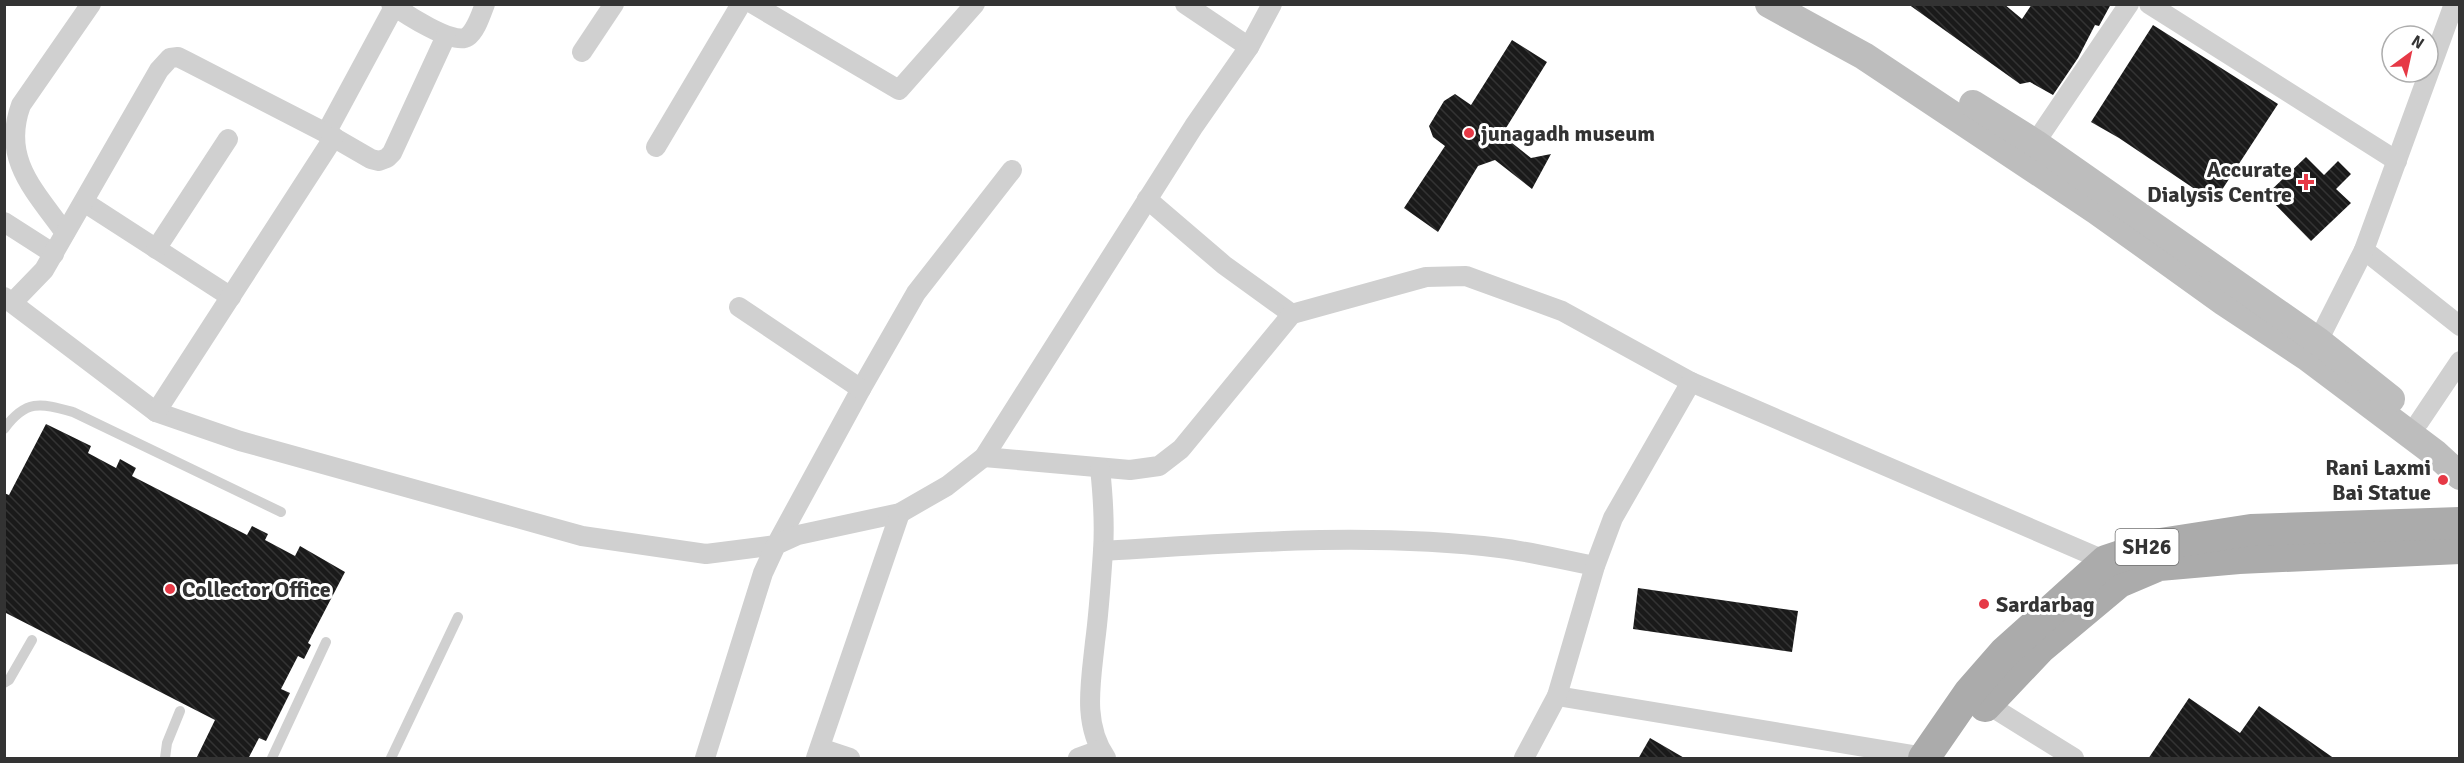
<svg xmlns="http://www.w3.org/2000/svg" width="2464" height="763" viewBox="0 0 2464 763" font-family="Signika,sans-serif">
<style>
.building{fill:url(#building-back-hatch)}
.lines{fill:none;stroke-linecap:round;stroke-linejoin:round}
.lane{stroke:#d0d0d0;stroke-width:10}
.street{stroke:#d0d0d0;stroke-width:20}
.secondary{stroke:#bdbdbd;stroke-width:28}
.primary{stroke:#ababab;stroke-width:32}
.poi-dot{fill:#e63946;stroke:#fff;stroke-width:2}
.labels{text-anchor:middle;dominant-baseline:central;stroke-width:6;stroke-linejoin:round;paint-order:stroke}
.shield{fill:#fff;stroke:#707070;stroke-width:1.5}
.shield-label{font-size:21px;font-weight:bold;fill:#333}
.poi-label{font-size:22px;font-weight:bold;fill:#333;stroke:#fff;text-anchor:start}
</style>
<defs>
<pattern id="building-back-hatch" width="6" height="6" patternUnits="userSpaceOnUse" patternTransform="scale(1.5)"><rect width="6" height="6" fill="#1a1a1a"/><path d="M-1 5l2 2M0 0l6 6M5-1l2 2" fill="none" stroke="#333"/></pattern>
</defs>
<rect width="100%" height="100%" fill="#fff"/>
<g class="building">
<path d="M1908,4H2004L2022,19L2032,4H2111L2099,26L2095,25L2078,58L2053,95L2030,82L2020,84Z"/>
<path d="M2153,25L2278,104L2214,202L2119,138L2091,122Z"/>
<path d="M1512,40L1547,62L1506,128L1507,139L1531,158L1551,154L1532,189L1495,160L1478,166L1438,232L1404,208L1445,146L1433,137L1429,126L1444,101L1455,94L1471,105Z"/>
<path d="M2306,157L2324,175L2338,161L2351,174L2336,189L2351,203L2311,241L2266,195Z"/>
<path d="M46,424L91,446L88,453L116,468L120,459L136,468L132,476L247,535L252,526L268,534L265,540L295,556L300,546L345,572L308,643L311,645L304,659L298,656L281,689L290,693L266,741L259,738L248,759H196L215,720L4,612V493L9,495Z"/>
<path d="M1638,588L1798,611L1792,652L1633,629Z"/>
<path d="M2189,698L2240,733L2259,706L2335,759H2148Z"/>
<path d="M1650,738L1686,759H1638Z"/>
</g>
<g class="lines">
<g class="lane">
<path d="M4,429C26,399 40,403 73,412L281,512"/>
<path d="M4,683L9,680L32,640"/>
<path d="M165,758L167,743L180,711"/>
<path d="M272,758L326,642"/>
<path d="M391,758L458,617"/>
</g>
<g class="street">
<path d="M391,4C404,13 454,46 467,37C476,31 481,14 485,4"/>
<path d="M753,4L899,90L975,4"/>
<path d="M1185,4L1249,47"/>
<path d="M2149,4L2397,161"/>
<path d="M582,52L614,4"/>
<path d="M326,133L394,7"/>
<path d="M2035,143L2129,4"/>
<path d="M656,147L741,4"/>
<path d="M1147,199L1224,265L1292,314L1426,277L1466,276L1562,311L1691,382L2106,561L2112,567"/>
<path d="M84,202L231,297"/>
<path d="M4,222L54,254"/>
<path d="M65,233C35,191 1,159 21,105L91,4"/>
<path d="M156,249L228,139"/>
<path d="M2364,250L2460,326"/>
<path d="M4,297L156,412L240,441L582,536L706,554L776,545L861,389L916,293L1012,170"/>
<path d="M13,302L44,270L159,70L170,58L178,57L188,62L326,133L371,159L379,161L387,158L392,153L446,36"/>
<path d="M739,307L861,389"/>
<path d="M2318,341L2364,250L2454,4"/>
<path d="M156,412L334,137"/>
<path d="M2419,422L2460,361"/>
<path d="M984,457L1130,470L1159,466L1181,449L1292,314"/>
<path d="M1100,468C1103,496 1105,522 1103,551C1101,581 1099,612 1095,642C1091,682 1082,723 1106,758"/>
<path d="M1103,551C1234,543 1369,532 1500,548C1532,552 1563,560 1595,566"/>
<path d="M1557,696L1925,757"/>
<path d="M1979,699L2074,758"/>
<path d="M820,748L850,758"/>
<path d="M705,758L763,573L776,545L798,535L900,513L947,486L984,457L1194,126L1249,47L1272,4"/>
<path d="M816,758L900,513"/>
<path d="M1078,758L1100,750"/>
<path d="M1524,758L1557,696L1595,566L1613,518L1691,382"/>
</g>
<g class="secondary">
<path d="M1769,4L1864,56L2097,211L2224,302L2307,357L2436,454L2460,476"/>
<path d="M1973,104L2035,143L2318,341L2391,399"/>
</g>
<g class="primary">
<path d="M1985,706L2040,648L2119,582L2159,565L2239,558L2460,548"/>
<path d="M1924,758L1969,693L2004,653L2106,561L2154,545L2251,530L2460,523"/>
</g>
</g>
<g class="poi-dot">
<circle cx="1469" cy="133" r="6"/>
<path d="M2303 173h6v6h6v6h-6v6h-6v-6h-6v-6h6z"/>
<circle cx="2443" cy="480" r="6"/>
<circle cx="170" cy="589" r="6"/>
<circle cx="1984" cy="604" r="6"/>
</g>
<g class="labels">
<rect class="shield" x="2115.5" y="529" width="63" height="36" rx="4.5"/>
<g class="shield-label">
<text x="2147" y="547">SH26</text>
</g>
<g class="poi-label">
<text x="1481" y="133">junagadh museum</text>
<text x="2292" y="169" text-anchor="end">Accurate<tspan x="2292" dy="25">Dialysis Centre</tspan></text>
<text x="2431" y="467" text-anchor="end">Rani Laxmi<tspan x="2431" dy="25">Bai Statue</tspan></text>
<text x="182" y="589">Collector Office</text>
<text x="1996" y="604">Sardarbag</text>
</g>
</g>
<rect width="2464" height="763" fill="none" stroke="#333333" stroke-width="12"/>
<g transform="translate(2410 54) rotate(33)"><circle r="28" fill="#ffffff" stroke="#adadad" stroke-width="1.5"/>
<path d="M0-4.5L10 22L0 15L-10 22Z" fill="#e63946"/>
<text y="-9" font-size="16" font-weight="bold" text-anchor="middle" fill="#333333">N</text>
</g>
</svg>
